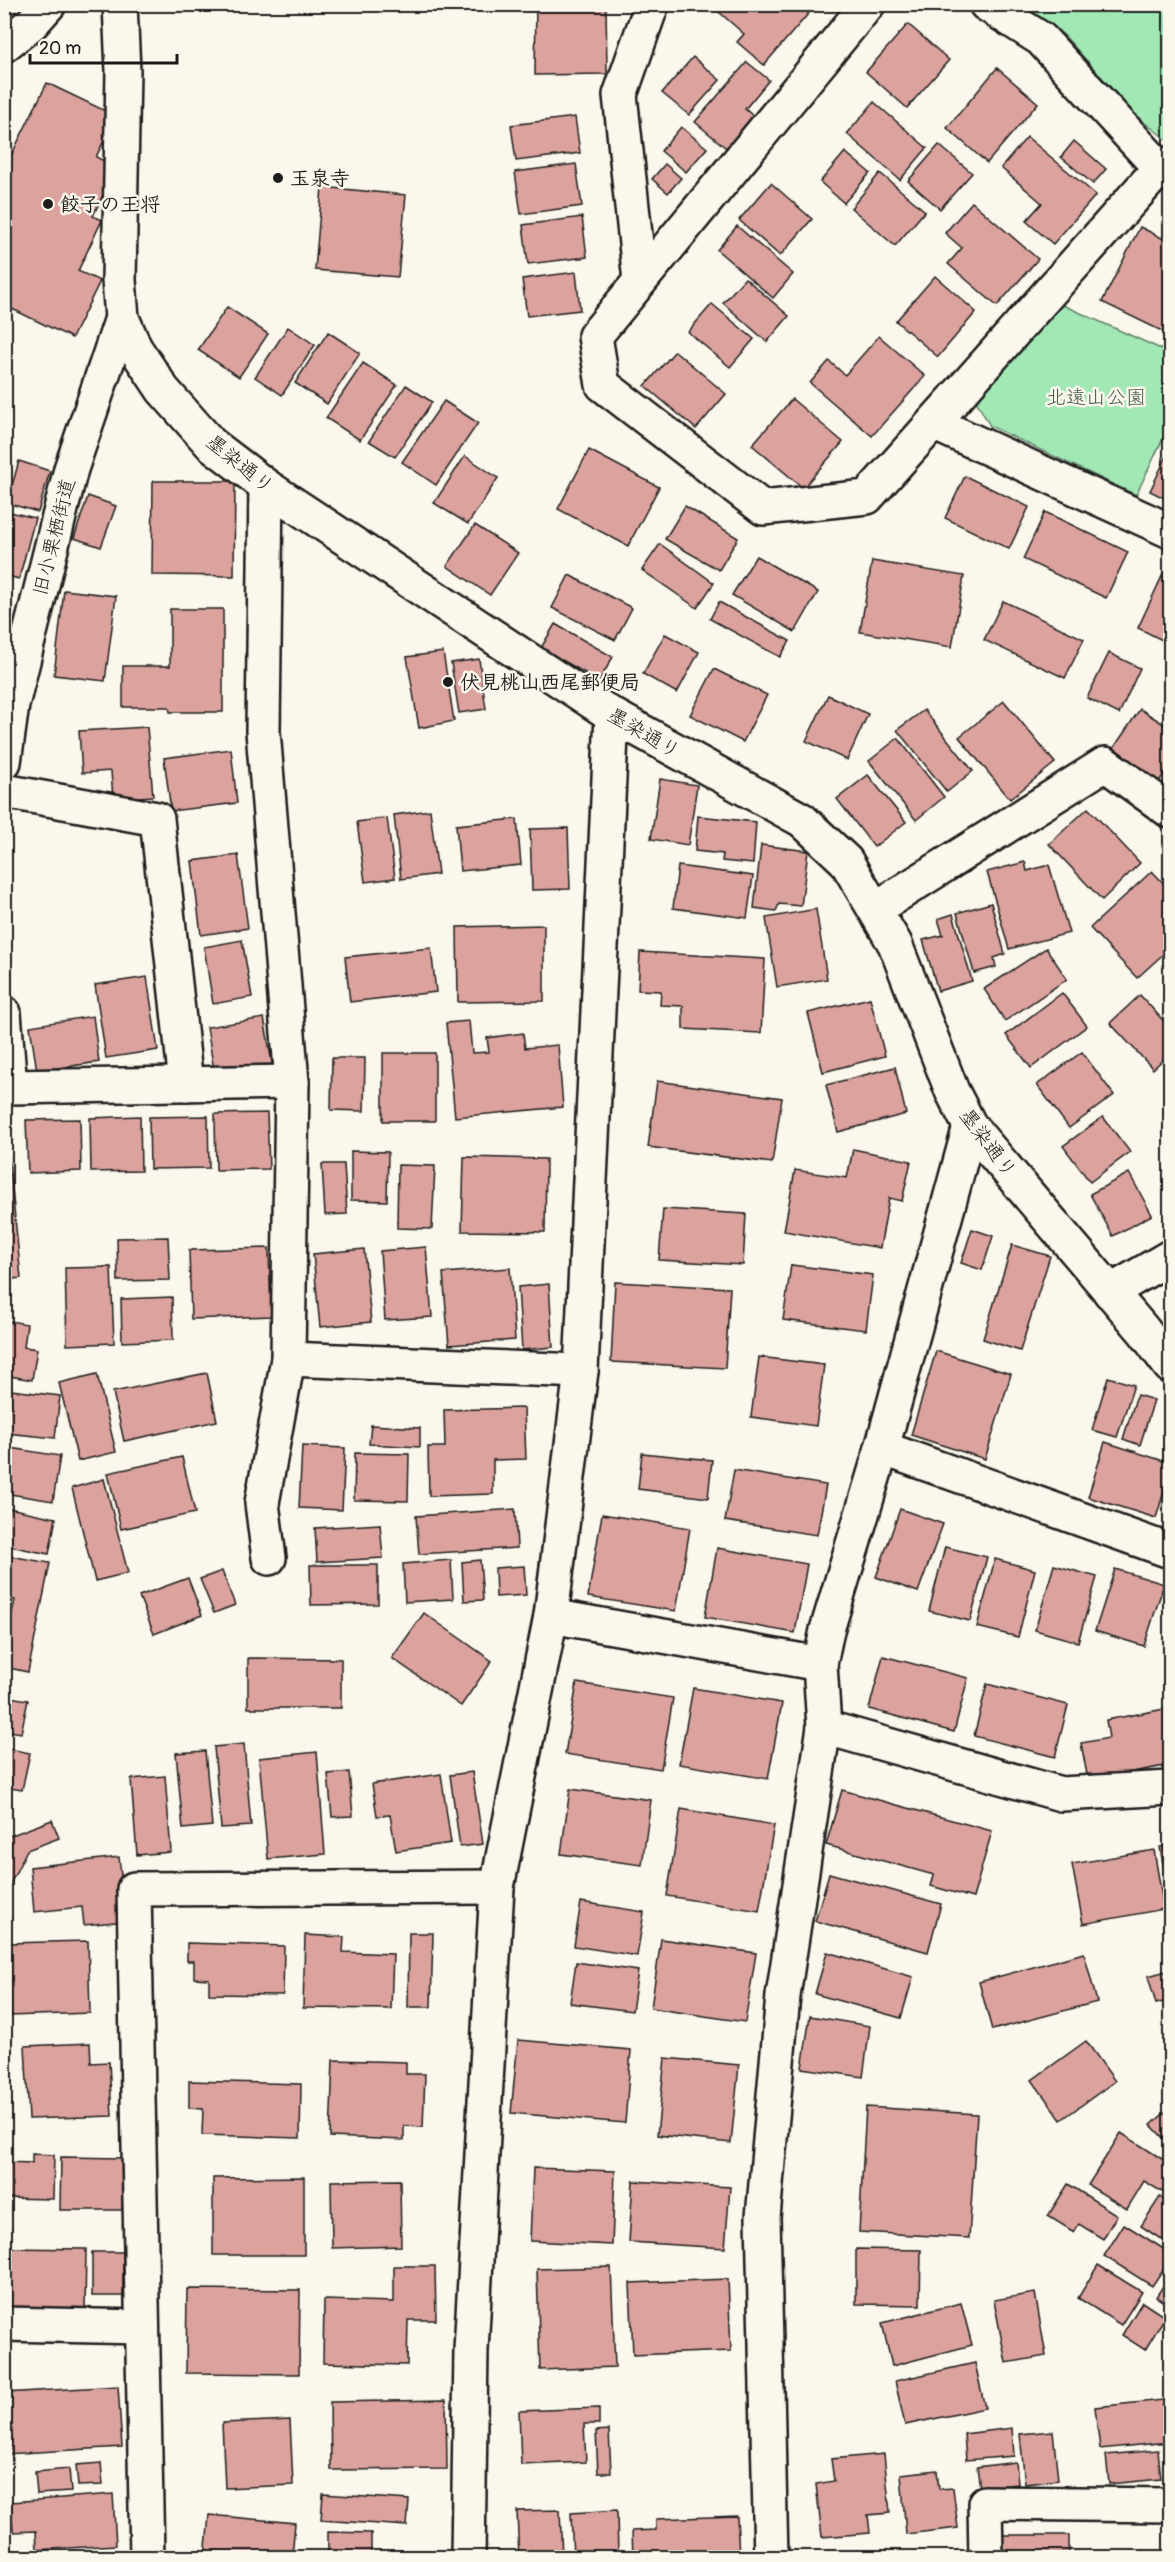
<svg xmlns="http://www.w3.org/2000/svg" width="1175" height="2562" viewBox="0 0 1175 2562" font-family="Pangolin,'Klee One',sans-serif">
<style>
.green{fill:#a2e8b5;stroke:#5f8268;stroke-width:1.5}
.building{fill:#dca29d;stroke:#1c1c1c;stroke-width:1.5}
.lines{fill:none;stroke-linecap:round;stroke-linejoin:round}
.minor-casing{stroke:#1c1c1c;stroke-width:38}
.major-casing{stroke:#1c1c1c;stroke-width:38}
.minor{stroke:#fbf7ec;stroke-width:33}
.major{stroke:#fbf7ec;stroke-width:33}
.poi-dot{fill:#1c1c1c;stroke:#fbf7ec;stroke-width:2}
.labels{text-anchor:middle;dominant-baseline:central;stroke-width:5;stroke-linejoin:round;paint-order:stroke}
.poi-label{font-size:20px;font-weight:bold;fill:#1c1c1c;stroke:#fbf7ec;text-anchor:start}
.park-label{font-size:20px;fill:#44594a;stroke:#fbf7ec}
.street-label{font-size:20px;fill:#1c1c1c;stroke:#fbf7ec}
</style>
<rect width="100%" height="100%" fill="#fbf7ec"/>
<filter id="ink" filterUnits="userSpaceOnUse"><feTurbulence type="fractalNoise" baseFrequency=".0167" numOctaves="2"/><feDisplacementMap in="SourceGraphic" scale="12" xChannelSelector="R" yChannelSelector="G"/><feConvolveMatrix kernelMatrix="1 2 1 2 8 2 1 2 1" color-interpolation-filters="sRGB"/></filter>
<g filter="url(#ink)">
<g class="green">
<path d="M1021,5H1170V142L1136,116L1064,35Z"/>
<path d="M1056,302L1170,353V424L1136,495L990,426L974,397Z"/>
</g>
<g class="building">
<path d="M536,4H606L607,74L535,75Z"/>
<path d="M710,4H799L809,13L764,65L737,42L744,34Z"/>
<path d="M908,24L949,60L907,108L866,72Z"/>
<path d="M693,57L720,80L689,115L662,93Z"/>
<path d="M747,62L769,80L745,109L759,121L731,152L695,122Z"/>
<path d="M997,68L1038,103L987,163L947,128Z"/>
<path d="M47,83L116,116L96,157L116,167L93,216L102,220L78,271L100,281L72,338L4,305V170Z"/>
<path d="M874,102L927,148L900,180L847,134Z"/>
<path d="M575,117L580,153L516,161L511,125Z"/>
<path d="M681,127L707,148L686,172L661,151Z"/>
<path d="M1027,137L1096,195L1053,244L1026,221L1042,203L1001,168Z"/>
<path d="M1074,141L1106,169L1093,184L1061,157Z"/>
<path d="M939,145L972,173L940,209L908,181Z"/>
<path d="M845,152L870,173L844,203L820,182Z"/>
<path d="M576,164L582,206L521,214L515,172Z"/>
<path d="M665,164L681,178L668,193L652,179Z"/>
<path d="M880,173L925,211L895,246L851,208Z"/>
<path d="M771,183L812,219L780,256L739,220Z"/>
<path d="M322,187L406,195L398,277L315,270Z"/>
<path d="M972,202L1038,259L997,306L948,264L962,248L945,233Z"/>
<path d="M582,217L587,257L528,264L523,225Z"/>
<path d="M737,226L793,274L773,298L717,250Z"/>
<path d="M1140,227L1170,242V335L1102,302Z"/>
<path d="M576,272L580,310L527,316L522,279Z"/>
<path d="M935,276L976,312L938,357L896,321Z"/>
<path d="M745,278L789,316L767,342L723,303Z"/>
<path d="M712,304L754,339L730,367L688,332Z"/>
<path d="M227,307L268,334L239,377L198,350Z"/>
<path d="M288,327L315,345L282,395L255,377Z"/>
<path d="M328,332L360,353L327,404L295,383Z"/>
<path d="M879,336L925,376L872,436L810,383L829,361L845,375Z"/>
<path d="M675,351L726,394L696,429L645,386Z"/>
<path d="M363,363L397,385L360,440L326,418Z"/>
<path d="M406,385L432,402L395,457L369,441Z"/>
<path d="M792,399L843,442L803,488L752,445Z"/>
<path d="M444,401L478,423L436,485L402,462Z"/>
<path d="M1170,449V501L1150,491Z"/>
<path d="M589,450L659,487L628,546L558,509Z"/>
<path d="M465,456L498,478L468,524L434,503Z"/>
<path d="M19,461L50,471L38,512L7,503Z"/>
<path d="M965,476L1029,507L1009,549L945,518Z"/>
<path d="M153,481H235L234,576L152,575Z"/>
<path d="M88,496L116,506L101,547L74,538Z"/>
<path d="M685,506L738,538L719,570L665,539Z"/>
<path d="M6,511L35,518L19,579L4,575Z"/>
<path d="M1045,512L1128,552L1106,598L1023,559Z"/>
<path d="M475,525L518,553L490,595L447,566Z"/>
<path d="M660,544L714,583L697,608L642,570Z"/>
<path d="M756,556L818,592L795,632L732,595Z"/>
<path d="M872,561L964,576L952,647L860,632Z"/>
<path d="M1164,572L1170,575V644L1138,628Z"/>
<path d="M569,575L632,608L615,640L552,608Z"/>
<path d="M64,590L116,596L105,681L54,675Z"/>
<path d="M4,593L10,595L4,614Z"/>
<path d="M1003,601L1084,639L1065,678L984,640Z"/>
<path d="M719,602L790,641L780,657L710,619Z"/>
<path d="M170,609H223V712H170L169,707H123V666H170Z"/>
<path d="M555,624L613,657L599,681L541,648Z"/>
<path d="M665,634L699,652L677,693L643,674Z"/>
<path d="M443,652L454,721L419,728L407,657Z"/>
<path d="M1109,653L1140,668L1119,714L1087,698Z"/>
<path d="M479,659L486,709L459,713L451,663Z"/>
<path d="M714,669L767,695L743,742L690,715Z"/>
<path d="M828,695L868,714L847,760L806,741Z"/>
<path d="M1004,701L1055,763L1010,799L959,737Z"/>
<path d="M1140,709L1170,728V764L1159,782L1111,752Z"/>
<path d="M924,710L973,771L947,792L897,730Z"/>
<path d="M147,727L153,796L113,799L111,771L82,773L79,731Z"/>
<path d="M898,738L944,797L916,820L869,761Z"/>
<path d="M231,749L237,803L171,811L164,758Z"/>
<path d="M868,775L906,822L874,847L837,799Z"/>
<path d="M660,779L697,785L688,845L651,839Z"/>
<path d="M1088,808L1140,863L1102,900L1049,844Z"/>
<path d="M430,810L438,874L401,879L394,815Z"/>
<path d="M698,816L756,822L753,864L722,861L723,854L695,851Z"/>
<path d="M387,818L395,878L365,882L357,822Z"/>
<path d="M517,819L521,865L460,871L456,825Z"/>
<path d="M568,828L570,889L532,890L530,829Z"/>
<path d="M761,845L808,851L801,906L779,904L776,911L754,908Z"/>
<path d="M238,855L248,928L201,935L192,861Z"/>
<path d="M1025,862L1027,871L1049,865L1069,933L1009,949L987,872Z"/>
<path d="M678,866L753,876L747,918L673,908Z"/>
<path d="M1152,871L1170,890V948L1137,978L1090,928Z"/>
<path d="M991,903L1005,954L994,958L996,967L974,973L957,913Z"/>
<path d="M816,909L827,979L777,987L766,918Z"/>
<path d="M953,914L972,981L938,991L923,940L943,935L938,919Z"/>
<path d="M544,925V1001L458,1002L457,927Z"/>
<path d="M242,940L252,997L213,1004L204,947Z"/>
<path d="M431,948L436,992L350,1002L345,957Z"/>
<path d="M1046,948L1067,979L1005,1021L984,989Z"/>
<path d="M640,952L765,959L761,1033L683,1029V1006L660,1005L661,991L638,990Z"/>
<path d="M147,977L158,1050L106,1058L95,985Z"/>
<path d="M1062,993L1087,1026L1031,1068L1006,1035Z"/>
<path d="M1140,995L1170,1028V1053L1153,1069L1110,1023Z"/>
<path d="M870,998L885,1056L823,1072L808,1013Z"/>
<path d="M93,1016L99,1062L37,1071L30,1026Z"/>
<path d="M264,1018L273,1068L215,1077L207,1027Z"/>
<path d="M469,1021L472,1053L489,1052L487,1038L523,1033L525,1048L558,1045L563,1107L455,1117L446,1023Z"/>
<path d="M1082,1052L1114,1095L1069,1128L1037,1085Z"/>
<rect x="383" y="1053" width="52" height="68"/>
<path d="M332,1058H365L364,1111L331,1110Z"/>
<path d="M895,1067L906,1114L838,1132L826,1085Z"/>
<path d="M657,1081L782,1098L772,1163L648,1147Z"/>
<path d="M267,1113L269,1169L216,1170L215,1114Z"/>
<path d="M140,1116L141,1171L91,1172L90,1118Z"/>
<path d="M208,1116L209,1168L150,1169L149,1117Z"/>
<path d="M1103,1117L1130,1152L1090,1182L1063,1146Z"/>
<path d="M80,1119L81,1171L28,1173L26,1120Z"/>
<path d="M4,1148H8L21,1278L4,1280Z"/>
<path d="M853,1149L911,1161L902,1201L889,1198L880,1248L784,1231L795,1170L847,1178Z"/>
<path d="M351,1151L388,1152L387,1201L351,1200Z"/>
<path d="M464,1157L546,1159L545,1232L462,1231Z"/>
<path d="M322,1164H344L347,1214L325,1215Z"/>
<path d="M398,1165L435,1166L432,1229L397,1228Z"/>
<path d="M1129,1173L1152,1215L1113,1236L1090,1194Z"/>
<path d="M663,1209L746,1214L743,1265L659,1260Z"/>
<path d="M972,1229L993,1236L982,1270L961,1263Z"/>
<path d="M168,1237L170,1280L118,1281L117,1238Z"/>
<path d="M1012,1245L1050,1256L1020,1351L983,1339Z"/>
<path d="M426,1247L432,1317L385,1320L380,1251Z"/>
<path d="M269,1248L271,1316L191,1319L189,1250Z"/>
<path d="M364,1249L371,1322L320,1327L313,1254Z"/>
<path d="M791,1265L873,1275L866,1330L783,1320Z"/>
<path d="M111,1267L114,1343L67,1345L65,1268Z"/>
<path d="M510,1268L515,1340L449,1345L443,1273Z"/>
<path d="M615,1282L730,1288L725,1368L611,1362Z"/>
<path d="M549,1284L553,1347L522,1350L518,1287Z"/>
<path d="M172,1297L173,1340L122,1342L121,1299Z"/>
<path d="M4,1320L27,1324L24,1347L37,1349L32,1380L4,1375Z"/>
<path d="M936,1351L1011,1374L985,1459L911,1435Z"/>
<path d="M759,1357L824,1365L816,1426L751,1417Z"/>
<path d="M207,1373L217,1421L124,1441L113,1392Z"/>
<path d="M97,1374L116,1452L78,1461L59,1383Z"/>
<path d="M1108,1377L1134,1385L1117,1437L1092,1430Z"/>
<path d="M11,1390L60,1396L55,1438L6,1433Z"/>
<path d="M1137,1395L1154,1400L1140,1445L1123,1439Z"/>
<path d="M524,1408L526,1459L493,1460V1494L429,1496L428,1447H445L444,1410Z"/>
<path d="M371,1425L420,1428V1447L369,1444Z"/>
<path d="M1105,1442L1170,1463V1472L1156,1518L1088,1497Z"/>
<path d="M302,1446L345,1448L342,1510L299,1508Z"/>
<path d="M4,1447L60,1456L53,1501L4,1493Z"/>
<path d="M355,1453L409,1454L408,1501L354,1500Z"/>
<path d="M642,1453L712,1460L708,1498L638,1489Z"/>
<path d="M182,1457L195,1513L121,1529L108,1473Z"/>
<path d="M734,1470L826,1485L817,1535L725,1521Z"/>
<path d="M104,1479L128,1573L95,1581L72,1488Z"/>
<path d="M4,1507L56,1518L49,1554L4,1545Z"/>
<path d="M515,1509L517,1548L419,1554L416,1516Z"/>
<path d="M900,1509L943,1524L918,1592L876,1577Z"/>
<path d="M602,1514L690,1528L676,1611L588,1597Z"/>
<path d="M380,1524L383,1558L317,1562L315,1528Z"/>
<path d="M945,1547L987,1557L970,1621L929,1611Z"/>
<path d="M717,1548L807,1564L795,1633L705,1617Z"/>
<path d="M4,1555L50,1563L28,1672L4,1667V1628L8,1629L15,1600L4,1598Z"/>
<path d="M995,1559L1035,1570L1018,1637L977,1627Z"/>
<path d="M451,1560L453,1599L405,1602L403,1564Z"/>
<path d="M480,1560L483,1600L464,1601L462,1562Z"/>
<path d="M310,1565H378V1604L311,1605Z"/>
<path d="M1054,1565L1097,1577L1078,1642L1035,1630Z"/>
<path d="M524,1566L526,1595L496,1597L495,1568Z"/>
<path d="M1115,1569L1164,1584L1144,1646L1095,1631Z"/>
<path d="M222,1571L235,1605L214,1613L200,1579Z"/>
<path d="M188,1578L202,1615L154,1634L139,1596Z"/>
<path d="M424,1613L492,1661L461,1706L392,1658Z"/>
<path d="M883,1656L968,1678L954,1732L869,1709Z"/>
<path d="M248,1658L341,1659V1708H248Z"/>
<path d="M577,1683L673,1698L661,1769L565,1754Z"/>
<path d="M987,1684L1068,1705L1055,1757L974,1736Z"/>
<path d="M693,1688L782,1703L768,1779L679,1764Z"/>
<path d="M4,1696L28,1700L21,1733L4,1730Z"/>
<path d="M1170,1708V1765L1088,1780L1081,1743L1109,1738L1106,1720Z"/>
<path d="M244,1744L251,1826L221,1828L214,1747Z"/>
<path d="M4,1748L30,1753L22,1790L10,1788L4,1814Z"/>
<path d="M205,1751L212,1826L183,1829L176,1753Z"/>
<path d="M317,1752L325,1854L268,1859L259,1758Z"/>
<path d="M349,1772L353,1816L332,1817L328,1774Z"/>
<path d="M472,1772L483,1844L460,1847L450,1775Z"/>
<path d="M441,1774L451,1843L396,1851L390,1815L377,1816L372,1784Z"/>
<path d="M165,1776L171,1852L137,1855L131,1779Z"/>
<path d="M570,1789L651,1800L642,1865L561,1854Z"/>
<path d="M842,1790L992,1831L973,1898L931,1886L934,1875L826,1845Z"/>
<path d="M681,1809L774,1825L759,1911L667,1896Z"/>
<path d="M52,1820L59,1838L27,1850L4,1896V1838Z"/>
<path d="M1170,1845V1904L1160,1847Z"/>
<path d="M1154,1850L1164,1909L1083,1924L1072,1864Z"/>
<path d="M119,1857L126,1921L84,1925L82,1907L34,1912L30,1867Z"/>
<path d="M829,1873L941,1904L928,1952L815,1921Z"/>
<path d="M581,1902L644,1912L637,1956L574,1946Z"/>
<path d="M409,1933H433L431,2007H408Z"/>
<path d="M305,1935L344,1937L343,1952L393,1954L391,2009L303,2008Z"/>
<path d="M661,1939L756,1953L745,2022L651,2008Z"/>
<path d="M88,1941L90,2013L9,2016L7,1943Z"/>
<path d="M187,1943L284,1946L283,1995L209,1994V1979L194,1978V1961H187Z"/>
<path d="M827,1952L913,1977L901,2018L815,1994Z"/>
<path d="M1084,1953L1097,2002L992,2030L979,1982Z"/>
<path d="M576,1962L638,1971L632,2011L570,2003Z"/>
<path d="M1170,1970V2000L1156,2004L1148,1976Z"/>
<path d="M810,2016L870,2026L863,2077L802,2068Z"/>
<path d="M518,2040L631,2050L625,2123L511,2113Z"/>
<path d="M1086,2041L1115,2081L1061,2120L1032,2080Z"/>
<path d="M90,2043L91,2063L109,2062L112,2116L29,2119L25,2046Z"/>
<path d="M665,2058L739,2065L731,2143L657,2135Z"/>
<path d="M333,2060L406,2062V2074H425L423,2127L404,2126V2140L330,2137Z"/>
<path d="M189,2081L301,2084L300,2138L202,2135L203,2109L189,2108Z"/>
<path d="M866,2107L977,2114L969,2238L859,2232Z"/>
<path d="M1170,2108V2145L1151,2125Z"/>
<path d="M1121,2133L1170,2164V2183L1164,2193L1144,2181L1127,2209L1088,2185Z"/>
<path d="M32,2154L54,2155L53,2199L4,2198V2162L32,2163Z"/>
<path d="M61,2157L123,2158L122,2210H60Z"/>
<path d="M533,2168L615,2171L612,2245L530,2241Z"/>
<path d="M304,2177V2255H213V2178Z"/>
<path d="M400,2180L401,2246L332,2248L331,2181Z"/>
<path d="M633,2181L730,2187L725,2248L629,2242Z"/>
<path d="M1068,2184L1117,2215L1103,2239L1079,2224L1074,2232L1048,2216Z"/>
<path d="M1160,2197L1170,2204V2245L1141,2226Z"/>
<path d="M1124,2224L1170,2253V2259L1152,2286L1104,2256Z"/>
<path d="M4,2248L86,2249L85,2312L4,2311Z"/>
<path d="M856,2249L921,2250L920,2305L856,2304Z"/>
<rect x="92" y="2252" width="31" height="44"/>
<path d="M1098,2265L1142,2292L1121,2325L1078,2298Z"/>
<path d="M394,2266H435L436,2320H408L407,2365L323,2363L324,2300L394,2302Z"/>
<path d="M611,2267L615,2367L540,2370L537,2269Z"/>
<path d="M1170,2275V2306L1156,2297Z"/>
<path d="M728,2279L731,2351L633,2355L630,2283Z"/>
<path d="M187,2289L300,2290L299,2374L186,2373Z"/>
<path d="M1035,2293L1046,2356L1006,2363L994,2300Z"/>
<path d="M1142,2302L1165,2317L1145,2350L1122,2335Z"/>
<path d="M961,2303L972,2345L892,2366L882,2323Z"/>
<path d="M975,2363L985,2408L905,2425L895,2381Z"/>
<path d="M118,2386L122,2447L5,2454L4,2393Z"/>
<path d="M446,2400L447,2469L331,2470L330,2402Z"/>
<path d="M1163,2400L1168,2442L1100,2449L1095,2407Z"/>
<path d="M599,2408V2424H584L586,2462L521,2465L519,2411Z"/>
<path d="M290,2420L293,2485L225,2488L222,2423Z"/>
<path d="M1012,2428L1014,2456L966,2460L964,2434Z"/>
<path d="M609,2430L611,2473H598L596,2431Z"/>
<path d="M1053,2431L1058,2480L1025,2484L1020,2434Z"/>
<path d="M1158,2450L1161,2479L1109,2484L1106,2455Z"/>
<path d="M884,2454L890,2513L868,2515L870,2533L822,2537L816,2484L834,2481L831,2459Z"/>
<path d="M1016,2462L1018,2484L980,2488L977,2467Z"/>
<path d="M101,2463L103,2485L78,2486L76,2465Z"/>
<path d="M69,2469L71,2492L37,2494L35,2472Z"/>
<path d="M937,2470L939,2489L953,2488L958,2528L906,2534L901,2474Z"/>
<path d="M113,2494L116,2545L37,2550L36,2531L13,2532L11,2502Z"/>
<path d="M323,2494L409,2500L407,2526L321,2520Z"/>
<path d="M560,2510L562,2558H519L517,2511Z"/>
<path d="M617,2510L618,2558H573L571,2513Z"/>
<path d="M209,2515L295,2523L292,2558H205Z"/>
<path d="M737,2516L739,2558H633L632,2531L656,2530V2519Z"/>
<path d="M328,2532L371,2533V2558H328Z"/>
<rect x="1000" y="2535" width="69" height="23"/>
<path d="M1084,2554L1126,2558H1084Z"/>
</g>
<g class="lines">
<g class="minor-casing">
<g id="minor">
<path d="M120,4L123,71L119,280L122,318L135,348L163,390L211,444L266,486L612,715L802,820L846,861L895,944L952,1091L970,1126L1144,1331L1170,1366"/>
<path d="M868,4L595,336L603,385L763,508L867,497L1160,168"/>
<path d="M986,4L1041,39L1160,168L1170,175"/>
<path d="M640,281L620,95L652,4"/>
<path d="M933,423L1170,531"/>
<path d="M266,486L263,731L292,1082L288,1359L262,1503L269,1558"/>
<path d="M4,762L12,705L71,469L122,318"/>
<path d="M4,791L157,819L186,1084"/>
<path d="M875,909L1105,764L1170,811"/>
<path d="M4,1013L10,1087L292,1082"/>
<path d="M1110,1292L1170,1257"/>
<path d="M288,1359L581,1371"/>
<path d="M882,1448L1170,1551"/>
<path d="M551,1616L820,1664"/>
<path d="M824,1727L1061,1794L1170,1788"/>
<path d="M4,2324L142,2327"/>
<path d="M147,2558L134,1889L497,1887"/>
<path d="M468,2558L471,2350L497,1887L551,1616L581,1371L612,715"/>
<path d="M771,2558L763,2217L783,1996L824,1727L820,1664L827,1630L882,1448L970,1126"/>
<path d="M986,2558L985,2503L1170,2505"/>
</g>
</g>
<g class="major-casing">
<path id="major" d="M4,45L32,23L49,4"/>
</g>
<use href="#minor" class="minor"/>
<use href="#major" class="major"/>
</g>
</g>
<g class="poi-dot">
<circle cx="278" cy="178" r="6"/>
<circle cx="48" cy="204" r="6"/>
<circle cx="448" cy="682" r="6"/>
</g>
<g class="labels">
<g class="poi-label">
<text x="290" y="178">玉泉寺</text>
<text x="60" y="204">餃子の王将</text>
<text x="460" y="682">伏見桃山西尾郵便局</text>
</g>
<g class="park-label">
<text x="1096" y="397">北遠山公園</text>
</g>
<g class="street-label">
<text transform="translate(240 464) rotate(39)">墨染通り</text>
<text transform="translate(54 537) rotate(-76)">旧小栗栖街道</text>
<text transform="translate(644 733) rotate(30)">墨染通り</text>
<text transform="translate(988 1143) rotate(53)">墨染通り</text>
</g>
</g>
<rect width="1175" height="2562" fill="none" stroke="#fbf7ec" stroke-width="24"/>
<rect x="12" y="12" width="1151" height="2538" fill="none" stroke="#1c1c1c" stroke-width="2" filter="url(#ink)"/>
<path d="M30 54v9h147v-9" fill="none" stroke="#1c1c1c" stroke-width="3"/>
<text x="39" y="54" font-size="18" fill="#1c1c1c" stroke="#fbf7ec" stroke-width="4.5" paint-order="stroke">20 m</text>
</svg>
